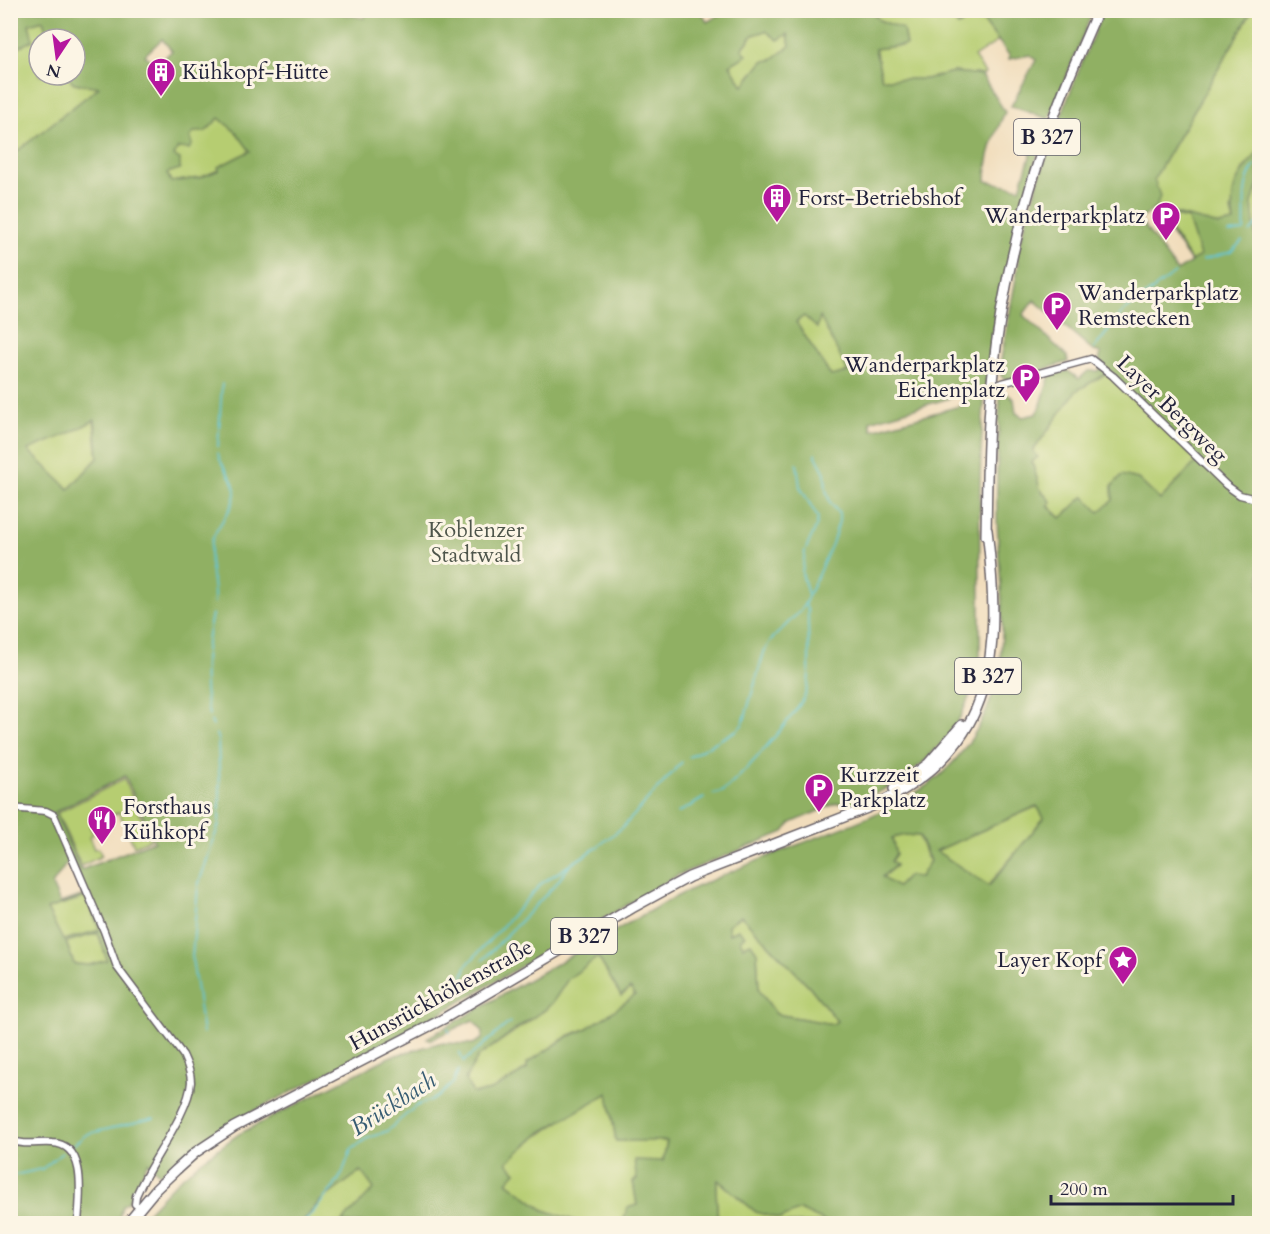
<svg xmlns="http://www.w3.org/2000/svg" width="1270" height="1234" viewBox="0 0 1270 1234" font-family="Cardo,serif">
<style>
.green{fill:#b6cd71;stroke:#6c7856;stroke-width:1.5}
.forest{fill:#90b063;stroke:#59694f;stroke-width:1.5;fill-rule:evenodd}
.lines{fill:none;stroke-linecap:round;stroke-linejoin:round}
.stream{stroke:#5ec7da;stroke-width:1.5}
.street-casing{stroke:#6a6368;stroke-width:9}
.primary-casing{stroke:#6a6368;stroke-width:12}
.street{stroke:#fff;stroke-width:6}
.primary{stroke:#fff;stroke-width:9}
.labels{text-anchor:middle;dominant-baseline:central;stroke-width:6;stroke-linejoin:round;paint-order:stroke}
.shield{fill:#fcf5e5;stroke:#63616e;stroke-width:1.5}
.shield-label{font-size:21px;font-weight:bold;fill:#22223b}
.poi-label{font-size:22px;fill:#22223b;stroke:#fcf5e5;text-anchor:start}
.street-label{font-size:22px;fill:#22223b;stroke:#fcf5e5}
.park-label{font-size:22px;fill:#4e554b;stroke:#fcf5e5}
.water-label{font-size:24px;font-style:italic;fill:#375c73;stroke:#fcf5e5}
</style>
<rect width="100%" height="100%" fill="#fcf5e5"/>
<filter id="ink" filterUnits="userSpaceOnUse"><feTurbulence type="fractalNoise" baseFrequency=".0167" numOctaves="2"/><feDisplacementMap in="SourceGraphic" scale="12" xChannelSelector="R" yChannelSelector="G"/><feConvolveMatrix kernelMatrix="1 2 1 2 8 2 1 2 1" color-interpolation-filters="sRGB"/></filter>
<filter id="wash" filterUnits="userSpaceOnUse"><feTurbulence type="fractalNoise" baseFrequency=".008" numOctaves="4" result="noise"/><feDisplacementMap in="SourceGraphic" scale="24" xChannelSelector="R" yChannelSelector="G"/><feGaussianBlur stdDeviation="1.35" result="paint"/><feColorMatrix in="noise" values="0 0 0 0 0 0 0 0 0 0 0 0 0 0 0 0 0 1.4 0 .05"/><feComposite in="paint" operator="in"/></filter>
<g filter="url(#wash)">
<rect width="100%" height="100%" fill="#f1ddbc"/>
<g class="green">
<path d="M872,11H946L958,26L978,14L998,41L974,57L985,73L982,75L953,72L926,79H882L875,48L906,45L903,29L879,20Z"/>
<path d="M1252,11H1259V151L1243,169L1231,211L1234,222L1219,225L1156,209L1154,179Z"/>
<path d="M43,20L48,36L57,39H39V75H66L74,83L100,86L11,156V51L32,40L29,24Z"/>
<path d="M766,31L788,33L790,46L752,74L743,87L730,64L746,54L742,49L753,35Z"/>
<path d="M219,118L237,133L251,151L219,167L220,170L199,178L171,182L167,173L180,168L174,156L178,147L194,131L209,129L213,123Z"/>
<path d="M1259,181V241L1256,242L1252,203Z"/>
<path d="M1165,214L1188,219L1200,256L1192,262L1162,218Z"/>
<path d="M804,316H820L848,371L831,377L796,322Z"/>
<path d="M1107,373L1197,461L1160,500L1138,479L1112,486L1113,500L1099,513L1061,518L1048,505L1051,502L1040,489L1032,462L1037,457L1033,451L1076,391Z"/>
<path d="M94,420L98,458L69,489L27,450L70,433Z"/>
<path d="M124,779L151,839L134,846L119,812L90,826L93,835L89,837L94,849L98,848L102,856L81,866L57,813Z"/>
<path d="M1038,806L1044,818L988,886L935,851Z"/>
<path d="M905,835L919,836L926,856L930,861L920,877L897,887L882,877L896,866L891,861V838Z"/>
<path d="M86,897L100,930L63,941L47,909Z"/>
<path d="M741,916L810,987L837,1021L833,1024L776,1014L759,990L757,952L743,946L739,940L729,934L728,924Z"/>
<path d="M98,933L108,960L89,965L74,964L66,942Z"/>
<path d="M598,957L621,996L631,988L636,995C619,1007 603,1020 585,1029C580,1032 573,1033 568,1036C541,1051 507,1095 473,1093L465,1079L478,1057L545,1010L568,979Z"/>
<path d="M608,1092L616,1141L667,1140L663,1161L633,1181L637,1205L627,1208L623,1223H582L544,1210L506,1181L516,1172L507,1162C536,1133 572,1114 608,1092Z"/>
<path d="M361,1171L375,1189L341,1223L302,1224L319,1202Z"/>
<path d="M718,1180L756,1212L780,1219L800,1210L828,1223L718,1224L716,1191Z"/>
</g>
<g class="forest">
<path d="M11,10H338V13L364,18L366,10H700L707,22L726,11H872L879,20L903,29L906,45L875,49L882,79H926L953,72L982,75L1005,112C995,134 986,156 986,181L1020,188L1032,150L1038,152C1018,228 994,305 986,383C976,474 981,566 980,657L977,678L961,716L949,735L923,763L891,786L854,804L837,803L791,823L784,832L678,875L424,1023L223,1127L178,1158L160,1174L148,1162L128,1202L122,1206L118,1223H11V156L99,87L74,83L66,75H75V39H57L48,36L43,20L29,24L33,40L11,51ZM766,31L778,40L788,34L790,46L771,60L763,61L743,86L730,65L747,55L742,49L753,35ZM162,39L172,51L155,65L145,55ZM219,118L237,133L250,151L218,167L219,170L199,178L171,182L167,173L180,169V159L174,156L178,148L189,149L192,145L190,137L194,132H205ZM804,316L817,328L820,317L848,372L831,376L796,322ZM964,394L967,404L872,430L870,421ZM95,420L98,458L69,489L28,450L70,433ZM125,776L154,841L81,870L55,812ZM70,858L85,895L60,903L52,885ZM85,897L100,930L63,940L47,909ZM98,933L107,960L89,965L74,964L66,942Z"/>
<path d="M946,11H1093L1049,119L1011,106L1036,60L1030,55L1009,59V55L978,14L958,26Z"/>
<path d="M1103,11H1252L1154,179L1160,196L1156,209L1219,225L1234,222C1228,188 1237,175 1259,151V181L1252,203L1256,241H1260V693L1253,697L1260,704L1259,1223L862,1224L854,1220L852,1223H828L800,1210L780,1219L756,1212L718,1180L716,1191L718,1223H623L627,1208L637,1205L633,1181L637,1180L634,1160L663,1161L667,1141H616L608,1093L541,1132L507,1162L516,1172L507,1182L544,1210L582,1223H341L374,1189L361,1171L319,1202L302,1223L136,1224L174,1184L200,1162L239,1134L389,1057L439,1043L473,1044L482,1039L483,1032L473,1020L430,1040L427,1038C487,1004 546,969 606,936C636,919 665,901 696,887C730,872 765,857 800,844C841,828 883,814 920,790C952,771 979,734 991,699C1012,638 997,572 997,509C996,472 999,434 1000,397L1005,392L1014,399L1016,413L1023,417L1036,414L1040,408L1050,375L1068,371L1079,379L1088,371H1098L1104,365L1099,361L1101,353L1094,351L1034,300L1023,315L1067,356L1068,362L1007,380L1002,377L999,371L1019,262L1017,255C1038,170 1070,91 1103,11ZM1154,209L1191,262L1177,271L1140,220ZM1165,214L1188,219L1200,256L1191,261L1162,218ZM1107,373L1197,461L1160,500L1138,479L1122,475L1112,486L1113,500L1099,512L1084,496L1061,518L1048,506L1051,502L1040,489L1032,462L1038,457L1033,451L1076,391ZM1037,806L1044,818L989,886L936,851ZM905,835L919,836L930,861L920,877L908,876L897,887L882,877L896,865L891,861L896,854L892,838ZM741,916L810,987L837,1021L833,1024L776,1014L759,990L757,952L751,943L743,946L740,940L745,936L738,929L729,934L728,925ZM598,957L621,996L630,988L635,995L605,1017L584,1030L567,1037L527,1063V1069C511,1078 492,1094 473,1093L465,1079L478,1057L527,1021L545,1010L553,1002L568,979Z"/>
</g>
<g class="lines">
<g class="stream">
<path d="M1258,161L1260,160"/>
<path d="M1250,232L1260,221"/>
<path d="M1228,233L1244,231C1246,207 1240,186 1255,165"/>
<path d="M1203,260L1231,252L1242,241"/>
<path d="M1094,349L1122,313L1175,273"/>
<path d="M218,447L222,384"/>
<path d="M797,464L800,487L818,518L816,527L805,551L802,573L808,595"/>
<path d="M214,603C216,581 205,559 213,538C219,522 235,508 235,491C234,476 220,467 218,453"/>
<path d="M209,715C201,681 205,647 212,614"/>
<path d="M211,721L213,726"/>
<path d="M689,757L737,730L743,724L764,652L770,641L801,610L805,603L832,544L839,521V514L830,502L826,490L825,473L815,454"/>
<path d="M713,794C713,794 721,792 721,792C736,784 799,711 805,695C813,676 807,634 808,612L805,604"/>
<path d="M678,813L704,798"/>
<path d="M483,960L556,884L570,865"/>
<path d="M459,990L466,966L531,895L542,883L596,848L624,826L682,762"/>
<path d="M448,1029L450,1033"/>
<path d="M203,1033L192,958L198,886L219,824L220,793L218,740L216,734"/>
<path d="M459,1052L464,1062"/>
<path d="M463,1062L510,1022"/>
<path d="M73,1145L87,1134L154,1118"/>
<path d="M10,1176L42,1169L62,1153"/>
<path d="M303,1224L334,1187L342,1174L351,1150L366,1139L387,1131L416,1106L438,1097L453,1083L459,1070"/>
</g>
</g>
</g>
<g filter="url(#ink)">
<g class="lines">
<g class="street-casing">
<g id="street">
<path d="M991,386L1091,359L1113,376L1226,485L1240,495L1260,500"/>
<path d="M10,808L46,811L54,815L104,931L117,967L183,1055C187,1064 191,1072 191,1082C189,1114 149,1163 136,1196L135,1204L140,1208"/>
<path d="M10,1140C25,1146 38,1142 52,1143C89,1144 79,1201 78,1224"/>
</g>
</g>
<g class="primary-casing">
<g id="primary">
<path d="M986,536C987,481 987,426 993,372C1002,285 1024,198 1054,116C1067,80 1083,45 1098,10"/>
<path d="M894,789L928,764L962,725"/>
<path d="M127,1224L156,1189L176,1170L196,1152L234,1127L443,1019L632,908L689,877L875,805C999,747 1001,650 987,530"/>
</g>
</g>
<use href="#street" class="street"/>
<use href="#primary" class="primary"/>
</g>
</g>
<defs>
<g id="building-pin" transform="scale(1.5)"><path d="M0 17L-7.5 6A9.5 9.5 0 1 1 7.5 6Z" fill="#b5179e" stroke="#fcf5e5"/><path d="M-4-6H4V6H1V3H-1V6H-4ZM-2.5-4.3h1.7v1.8h-1.7ZM.8-4.3h1.7v1.8H.8ZM-2.5-1h1.7V.8h-1.7ZM.8-1h1.7V.8H.8Z" fill="#fff"/></g>
<g id="parking-pin" transform="scale(1.5)"><path d="M0 17L-7.5 6A9.5 9.5 0 1 1 7.5 6Z" fill="#b5179e" stroke="#fcf5e5"/><path d="M-3.5-5.5H1a3.5 3.5 0 0 1 0 7H-1V5.5H-3.5ZM-1-3.4V-.6H.8a1.4 1.4 0 0 0 0-2.8Z" fill="#fff"/></g>
<g id="restaurant-pin" transform="scale(1.5)"><path d="M0 17L-7.5 6A9.5 9.5 0 1 1 7.5 6Z" fill="#b5179e" stroke="#fcf5e5"/><path d="M-5-6h1v4h1v-4h1v4h1v-4h1v5L-1.5 .5V6h-2V.5L-5-1ZM5-6V6H3V1.5H1.5Q1.5-4 5-6Z" fill="#fff"/></g>
<g id="sight-pin" transform="scale(1.5)"><path d="M0 17L-7.5 6A9.5 9.5 0 1 1 7.5 6Z" fill="#b5179e" stroke="#fcf5e5"/><path d="M0-6L1.8-2.2L6-1.7L2.9 1.2L3.7 5.4L0 3.3L-3.7 5.4L-2.9 1.2L-6-1.7L-1.8-2.2Z" fill="#fff"/></g>
</defs>
<g fill-rule="evenodd">
<use href="#building-pin" x="161" y="72"/>
<use href="#building-pin" x="777" y="198"/>
<use href="#parking-pin" x="1166" y="216"/>
<use href="#parking-pin" x="1057" y="306"/>
<use href="#parking-pin" x="1026" y="378"/>
<use href="#parking-pin" x="819" y="788"/>
<use href="#restaurant-pin" x="102" y="820"/>
<use href="#sight-pin" x="1123" y="960"/>
</g>
<g class="labels">
<g class="shield">
<rect x="1014" y="119" width="66" height="36" rx="4.5"/>
<rect x="955" y="658" width="66" height="36" rx="4.5"/>
<rect x="551" y="918" width="66" height="36" rx="4.5"/>
</g>
<g class="shield-label">
<text x="1047" y="137">B 327</text>
<text x="988" y="676">B 327</text>
<text x="584" y="936">B 327</text>
</g>
<g class="poi-label">
<text x="182" y="72">Kühkopf-Hütte</text>
<text x="798" y="198">Forst-Betriebshof</text>
<text x="1145" y="216" text-anchor="end">Wanderparkplatz</text>
<text x="1078" y="293">Wanderparkplatz<tspan x="1078" dy="25">Remstecken</tspan></text>
<text x="1005" y="365" text-anchor="end">Wanderparkplatz<tspan x="1005" dy="25">Eichenplatz</tspan></text>
<text x="840" y="775">Kurzzeit<tspan x="840" dy="25">Parkplatz</tspan></text>
<text x="123" y="807">Forsthaus<tspan x="123" dy="25">Kühkopf</tspan></text>
<text x="1102" y="960" text-anchor="end">Layer Kopf</text>
</g>
<g class="street-label">
<text transform="translate(1172 409) rotate(44)">Layer Bergweg</text>
<text transform="translate(441 995) rotate(-29)">Hunsrückhöhenstraße</text>
</g>
<g class="park-label">
<text x="476" y="530">Koblenzer<tspan x="476" dy="25">Stadtwald</tspan></text>
</g>
<g class="water-label">
<text transform="translate(393 1104) rotate(-33)">Brückbach</text>
</g>
</g>
<rect width="1270" height="1234" fill="none" stroke="#fcf5e5" stroke-width="36"/>
<g transform="translate(57 57) rotate(193)"><circle r="28" fill="#fcf5e5" stroke="#a5a1a1" stroke-width="1.5"/>
<path d="M0-4.5L10 22L0 15L-10 22Z" fill="#b5179e"/>
<text y="-9" font-size="16" font-weight="bold" text-anchor="middle" fill="#22223b">N</text>
</g>
<path d="M1051 1195v9h182v-9" fill="none" stroke="#22223b" stroke-width="3"/>
<text x="1060" y="1195" font-size="18" fill="#22223b" stroke="#fcf5e5" stroke-width="4.5" paint-order="stroke">200 m</text>
</svg>
